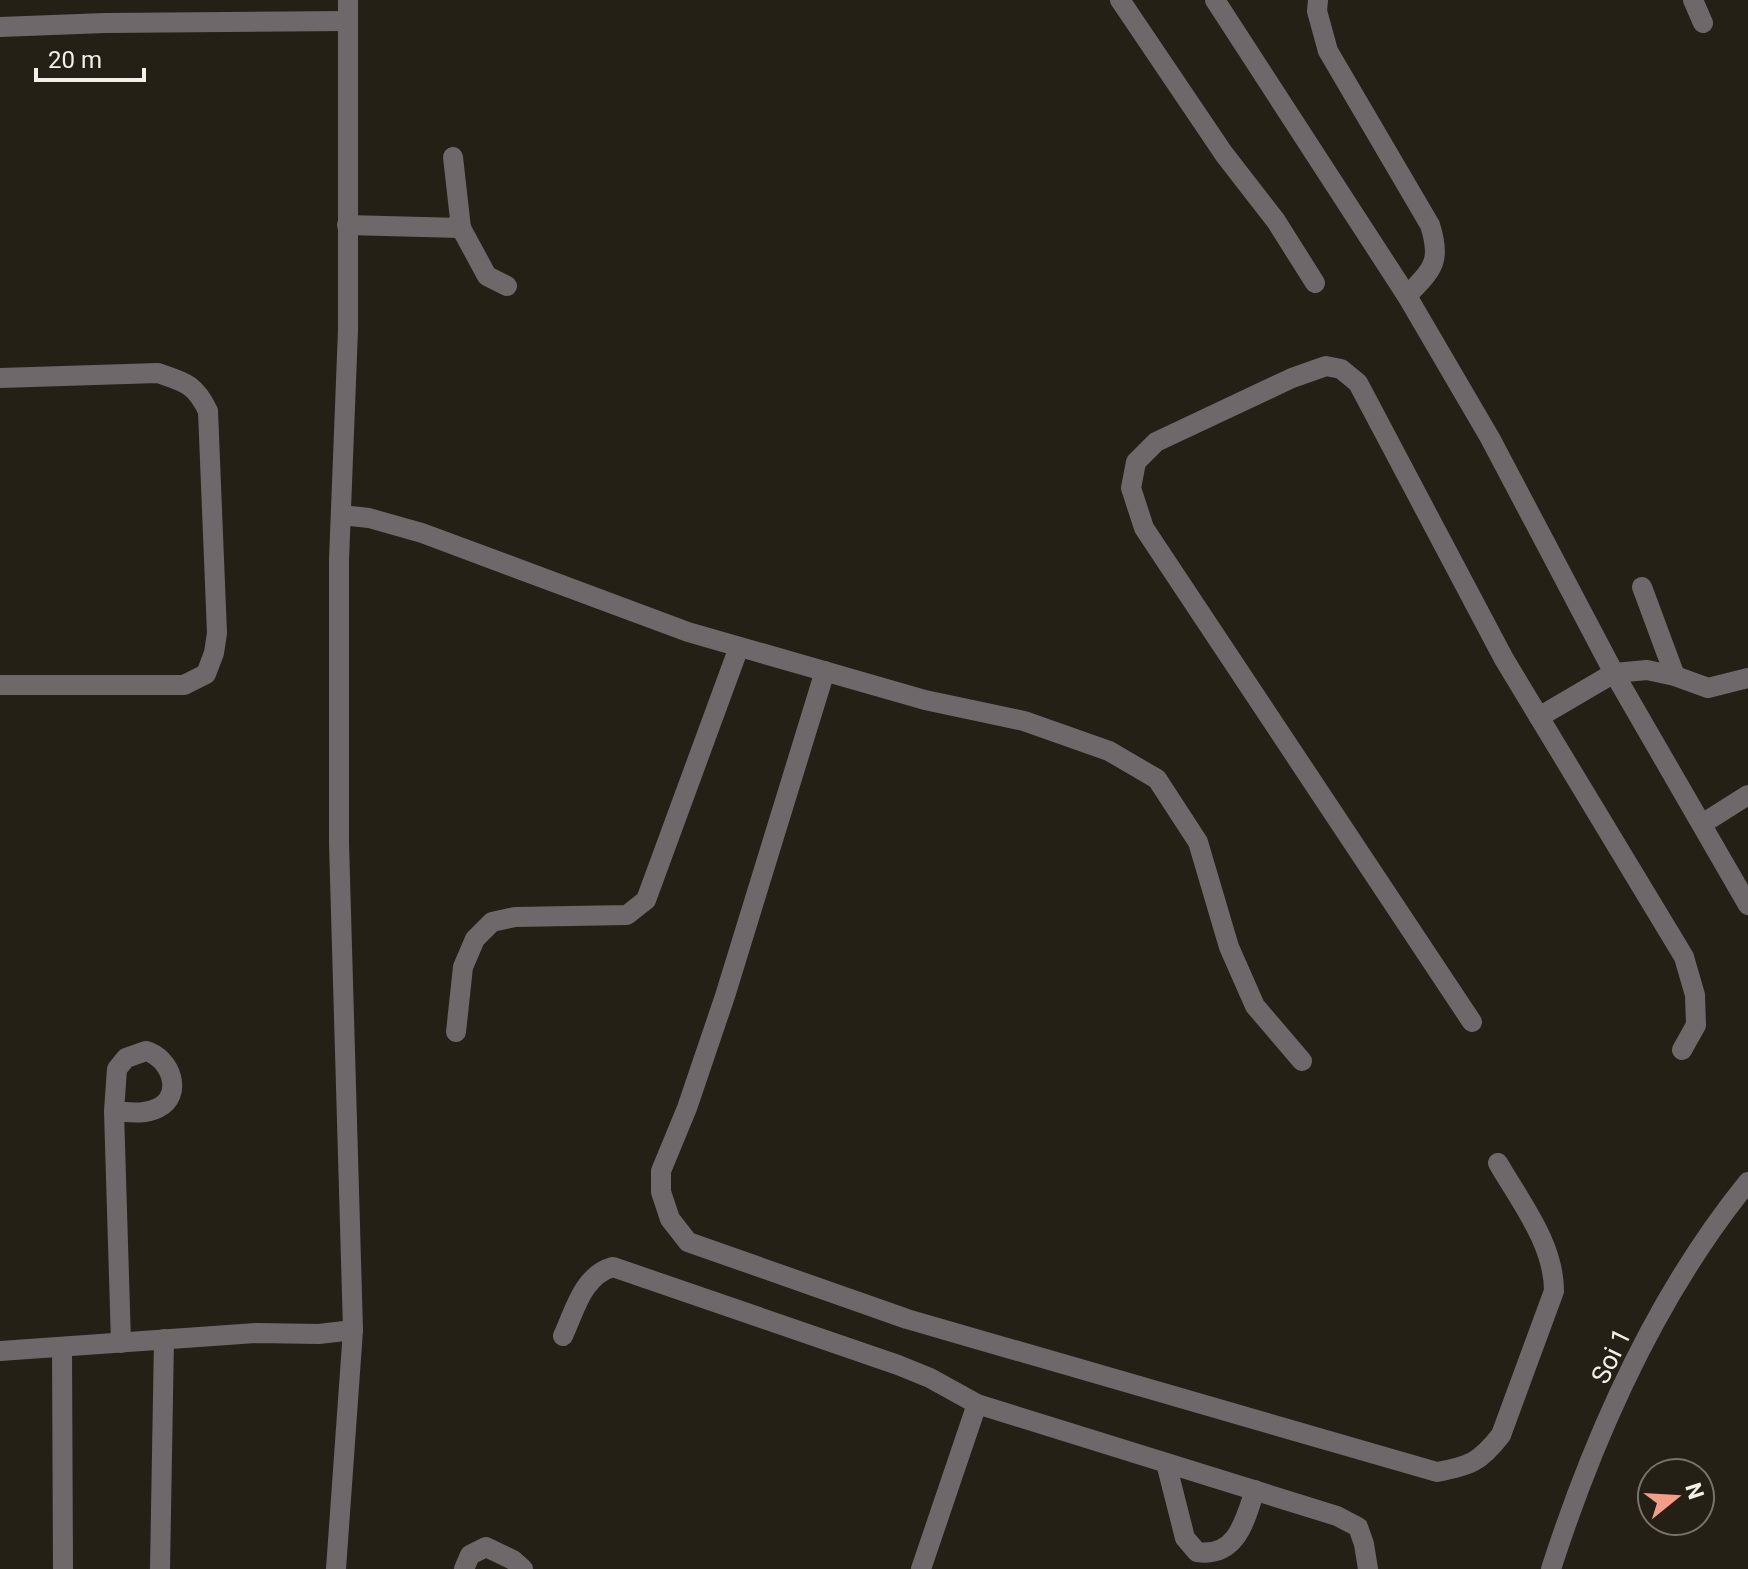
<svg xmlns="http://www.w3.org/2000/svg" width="1748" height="1569" viewBox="0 0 1748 1569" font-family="Roboto,sans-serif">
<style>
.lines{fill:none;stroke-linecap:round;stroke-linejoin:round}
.lane{stroke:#6f686a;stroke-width:20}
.street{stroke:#6f686a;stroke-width:20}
.labels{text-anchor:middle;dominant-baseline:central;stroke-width:7;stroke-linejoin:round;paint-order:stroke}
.street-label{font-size:26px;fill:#f3efe9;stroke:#252016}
</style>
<rect width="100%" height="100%" fill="#252016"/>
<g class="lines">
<g class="lane">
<path d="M1120,0L1224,154L1276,221L1315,283"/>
<path d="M1318,0L1317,11L1328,51L1430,225C1442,263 1432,269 1407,296"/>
<path d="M1693,0L1703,23"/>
<path d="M0,27L105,23L347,21"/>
<path d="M347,225L461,228L453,157"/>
<path d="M461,228L487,276L507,286"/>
<path d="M0,378L158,373C185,382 195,384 208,411L217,633L214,653L206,674L184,685H0"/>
<path d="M341,515L369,518L422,533L688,632L925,700L1024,721L1109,751L1157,779L1198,842L1229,947L1255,1006L1302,1061"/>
<path d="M1642,587L1675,676"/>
<path d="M825,671L725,996L687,1108L661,1171V1192L670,1219L688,1242L907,1319L1437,1472C1470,1466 1480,1462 1501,1435L1554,1291C1554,1244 1521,1203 1498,1163"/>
<path d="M1539,717L1614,673L1647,670L1675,676L1708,688L1748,678"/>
<path d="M1702,824L1748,795"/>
<path d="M1472,1022L1144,528L1131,488L1136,462L1156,442L1292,378L1326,366L1341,369L1358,383L1504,659L1684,957L1695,995L1696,1025L1682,1050"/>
<path d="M456,1032L463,967L475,939L492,922L515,917L627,915L646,900L739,647"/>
<path d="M114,1111C129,1112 144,1115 158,1108C184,1095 171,1058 146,1051L126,1058L117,1069L114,1111L121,1343"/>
<path d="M563,1336C575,1310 583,1275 613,1267L898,1365L930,1378L977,1404L1337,1516L1358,1527L1364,1544L1368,1569"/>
<path d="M62,1347L63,1569"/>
<path d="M0,1351L256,1333L319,1334L353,1330"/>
<path d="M1166,1463L1185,1538L1197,1552C1237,1558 1245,1520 1255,1490"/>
<path d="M160,1569L164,1339"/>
<path d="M336,1569L353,1330L339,843V560L348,330V0"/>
<path d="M464,1569L470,1555L486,1547L513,1560L523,1569"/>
<path d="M921,1569L977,1404"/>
</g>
<g class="street">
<path d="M1215,0L1407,296L1490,438L1614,673L1748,905"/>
<path d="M1551,1569C1595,1433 1657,1294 1748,1182"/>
</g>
</g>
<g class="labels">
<g class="street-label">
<text transform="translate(1611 1356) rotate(-64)">Soi 1</text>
</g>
</g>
<g transform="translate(1676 1497) rotate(72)"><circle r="38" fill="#252016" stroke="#77736a" stroke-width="2"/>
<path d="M0-6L14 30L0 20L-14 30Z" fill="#f49e8a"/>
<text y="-12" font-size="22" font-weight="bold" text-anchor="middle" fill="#f3efe9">N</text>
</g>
<path d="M36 68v12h108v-12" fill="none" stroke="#f3efe9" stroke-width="4"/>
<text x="48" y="68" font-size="24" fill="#f3efe9" stroke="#252016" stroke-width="6" paint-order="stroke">20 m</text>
</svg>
